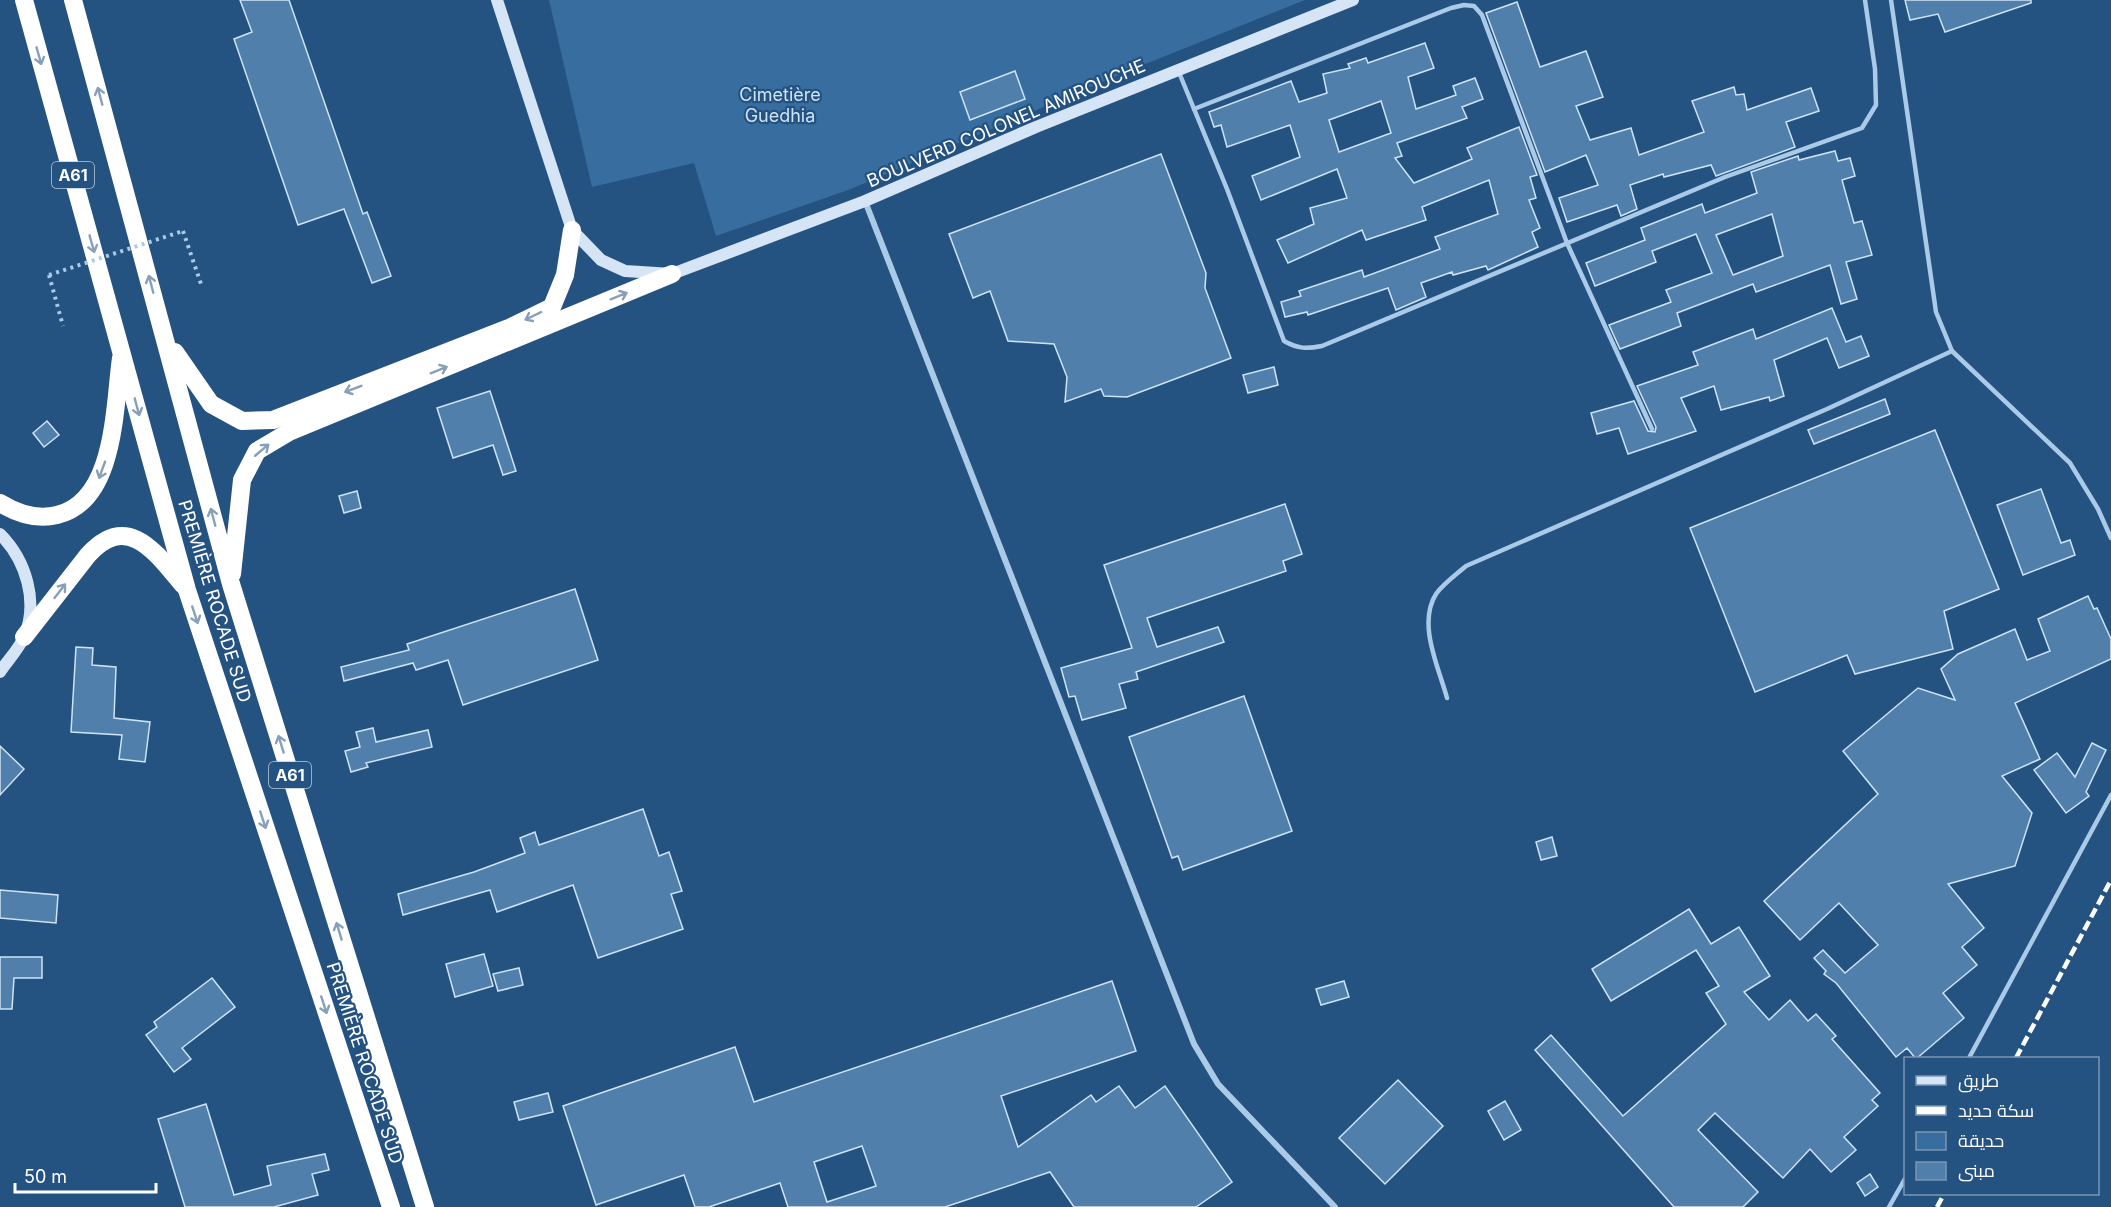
<svg xmlns="http://www.w3.org/2000/svg" width="2111" height="1207" viewBox="0 0 2111 1207" font-family="Inter,Cairo,sans-serif">
<style>
.green{fill:#386d9f}
.building{fill:#507fac;stroke:#cfe3f6;stroke-width:1.5;fill-rule:evenodd}
.lines{fill:none;stroke-linecap:round;stroke-linejoin:round}
.path{stroke:#abcae7;stroke-width:4;stroke-dasharray:3 4.5;stroke-linecap:butt}
.lane{stroke:#abcae7;stroke-width:4.5}
.street{stroke:#abcae7;stroke-width:6}
.secondary{stroke:#d5e5f6;stroke-width:12}
.highway{stroke:#fff;stroke-width:18}
.rail{stroke:#fff;stroke-width:4.5;stroke-dasharray:10 4.5;stroke-linecap:butt}
.path-bridge{stroke:#abcae7;stroke-width:4;stroke-dasharray:3 4.5;stroke-linecap:butt}
.oneway{stroke:#87a0ba}
.labels{text-anchor:middle;dominant-baseline:central;stroke-width:4.5;stroke-linejoin:round;paint-order:stroke}
.shield{fill:#245281;stroke:#bdcbd9;stroke-width:1.5}
.shield-label{font-size:16px;font-weight:bold;fill:#fff}
.park-label{font-size:18px;fill:#cfe3f6;stroke:#245281}
.street-label{font-size:18px;fill:#fff;stroke:#245281}
</style>
<rect width="100%" height="100%" fill="#245281"/>
<path class="green" d="M549,0H1305L1133,69L851,189L716,236L694,163L592,187Z"/>
<g class="building">
<path d="M240,0H289L363,214L367,212L391,276L372,283L344,209L298,225L234,39L252,32Z"/>
<path d="M1905,0H2031V3L1945,32L1938,14L1910,20Z"/>
<path d="M1517,2L1540,67L1586,51L1603,97L1576,106L1590,140L1631,128L1639,155L1704,132L1692,101L1734,87L1736,95L1744,94L1747,110L1811,88L1819,111L1786,122L1795,147L1716,176L1711,165L1664,177L1663,174L1630,185L1637,209L1621,216L1617,205L1567,222L1559,198L1598,185L1586,155L1545,172L1486,13Z"/>
<path d="M1425,43L1434,68L1408,77L1416,109L1456,95L1453,86L1475,78L1483,99L1462,107L1467,118L1397,143L1402,156L1395,158L1414,183L1472,159L1467,148L1519,127L1537,175L1530,177L1536,198L1529,200L1540,228L1532,232L1538,247L1488,270L1486,266L1453,275L1452,272L1421,283L1426,297L1396,310L1388,288L1308,315L1307,312L1285,317L1281,302L1301,296L1299,291L1362,270L1364,277L1440,249L1435,237L1498,214L1489,180L1422,207L1426,220L1366,240L1362,230L1288,263L1277,240L1314,224L1310,208L1347,198L1337,169L1261,200L1252,176L1300,157L1290,125L1227,147L1221,125L1214,127L1209,112L1291,81L1299,102L1327,93L1323,74L1350,68L1348,64L1366,58L1368,63ZM1381,101L1391,133L1339,152L1329,120Z"/>
<path d="M1015,71L1025,99L970,120L960,92Z"/>
<path d="M1835,151L1838,161L1850,158L1855,176L1842,180L1854,223L1862,221L1872,255L1846,262L1857,299L1841,304L1830,265L1756,292L1753,284L1677,313L1681,326L1620,349L1609,325L1671,302L1666,290L1712,273L1696,234L1652,251L1656,262L1595,286L1586,263L1645,240L1641,228L1702,204L1705,213L1757,193L1751,172L1798,156L1799,160ZM1772,214L1783,256L1733,275L1716,235Z"/>
<path d="M1161,154L1206,273L1205,288L1231,358L1127,397L1104,396L1101,389L1065,402L1067,377L1054,344L1008,341L990,291L973,298L949,234Z"/>
<path d="M1832,308L1846,342L1861,336L1869,356L1839,368L1827,338L1774,360L1784,396L1770,401L1769,397L1721,410L1714,386L1681,398L1696,431L1628,454L1619,428L1597,434L1591,413L1634,401L1648,431L1655,432L1656,427L1637,386L1698,365L1693,352L1753,329L1756,339Z"/>
<path d="M1274,367L1278,385L1248,393L1243,375Z"/>
<path d="M490,391L516,471L503,475L493,445L453,458L437,408Z"/>
<path d="M1885,399L1890,414L1814,444L1808,430Z"/>
<path d="M47,421L59,435L44,447L33,433Z"/>
<path d="M1935,430L1999,589L1944,611L1953,649L1855,674L1847,655L1755,692L1690,528Z"/>
<path d="M2041,489L2061,543L2070,540L2075,555L2023,575L1997,505Z"/>
<path d="M357,491L361,508L344,513L339,496Z"/>
<path d="M1285,504L1302,554L1283,561L1286,571L1147,618L1157,647L1218,627L1224,642L1136,672L1138,679L1119,684L1126,708L1082,720L1075,696L1069,697L1061,668L1132,648L1104,565Z"/>
<path d="M575,589L598,660L463,705L448,660L416,670L413,663L344,681L341,667L409,650L407,644Z"/>
<path d="M2088,596L2094,609L2097,608L2111,639V659L2015,703L2040,759L2002,776L2032,813L2015,866L1948,884L1984,928L1962,947L1977,965L1943,993L1964,1018L1916,1059L1907,1048L1896,1057L1836,983L1824,974L1826,971L1814,958L1823,950L1845,973L1878,945L1839,903L1800,940L1764,901L1878,794L1843,751L1918,688L1955,700L1941,669L1958,654L2015,629L2027,660L2050,651L2038,619Z"/>
<path d="M76,647L93,648L92,665L116,667L114,718L150,722L145,762L119,759L122,735L71,732Z"/>
<path d="M1244,696L1292,831L1183,870L1178,856L1172,858L1129,737Z"/>
<path d="M373,728L376,742L428,730L432,747L366,763L368,767L351,772L345,751L360,747L356,732Z"/>
<path d="M2092,743L2106,750L2086,792L2089,796L2066,813L2034,770L2057,753L2075,777Z"/>
<path d="M0,746L24,769L0,795Z"/>
<path d="M643,809L659,856L669,852L682,891L671,894L683,929L598,958L573,885L497,912L490,890L403,915L398,894L474,872L525,853L520,838L535,832L539,845Z"/>
<path d="M1552,837L1557,856L1541,860L1536,842Z"/>
<path d="M0,890L58,895L56,923L0,918Z"/>
<path d="M1689,909L1711,944L1739,927L1770,976L1744,992L1769,1020L1790,1000L1808,1021L1816,1014L1836,1036L1832,1039L1880,1093L1872,1100L1878,1106L1844,1137L1856,1150L1831,1172L1810,1149L1783,1178L1715,1113L1698,1130L1758,1192L1743,1207H1674L1535,1050L1551,1035L1623,1116L1726,1024L1706,993L1719,986L1696,950L1611,1001L1592,969Z"/>
<path d="M484,954L493,986L455,997L446,964Z"/>
<path d="M0,957H42V978H14L12,1009H0Z"/>
<path d="M519,968L523,985L498,991L493,974Z"/>
<path d="M212,978L235,1007L182,1048L191,1059L174,1072L146,1035L157,1027L154,1022Z"/>
<path d="M1112,981L1136,1051L1001,1096L1018,1147L1091,1095L1096,1102L1119,1086L1135,1108L1165,1086L1232,1182L1196,1207H1074L1050,1172L945,1207H788L780,1183L709,1207H695L684,1175L596,1205L563,1106L735,1047L754,1102ZM862,1146L876,1186L827,1202L814,1162Z"/>
<path d="M1344,981L1349,997L1321,1005L1316,989Z"/>
<path d="M1398,1080L1443,1126L1385,1184L1339,1138Z"/>
<path d="M548,1093L553,1112L519,1120L514,1102Z"/>
<path d="M1505,1101L1521,1130L1504,1140L1488,1111Z"/>
<path d="M206,1104L234,1195L271,1185L267,1166L325,1154L329,1170L312,1174L318,1195L274,1207H185L158,1119Z"/>
<path d="M1870,1174L1878,1187L1865,1196L1857,1183Z"/>
</g>
<g class="lines">
<g class="path">
<path d="M183,231L201,284"/>
<path d="M49,275L63,326"/>
</g>
<g class="lane">
<path d="M1891,0L1936,312L1952,351L2070,463L2098,509L2111,538"/>
<path d="M1178,70L1227,189L1284,341C1298,349 1307,349 1322,346L1725,177L1862,128L1876,105L1875,69L1865,0"/>
<path d="M1194,109L1451,8L1464,5L1474,6L1482,15L1567,243L1652,429"/>
<path d="M1447,698C1439,668 1417,624 1436,594C1443,584 1457,574 1466,566L1827,409L1952,351"/>
<path d="M1969,1058L2111,795"/>
<path d="M1889,1207L1906,1177"/>
</g>
<path class="street" d="M865,201L1194,1044L1218,1084L1335,1207"/>
<g class="secondary">
<path d="M497,0L572,230L601,260L625,271L672,274L865,201L1036,127L1353,0"/>
<path d="M0,534C26,560 39,602 24,637C19,649 7,661 0,672"/>
</g>
<g class="highway">
<path d="M24,0L187,590L391,1207"/>
<path d="M73,0L231,584L425,1207"/>
<path d="M175,352L211,404L242,421L273,420L509,328L552,307L565,275L572,230"/>
<path d="M0,503C18,514 37,520 57,515C116,501 114,407 121,358"/>
<path d="M232,574L242,480L257,451L289,432L672,274"/>
<path d="M24,637L88,555C128,511 156,553 183,585"/>
</g>
<g class="rail">
<path d="M2016,1058L2111,880"/>
<path d="M1937,1207L1944,1194"/>
</g>
<path class="path-bridge" d="M49,275L183,231"/>
</g>
<defs><path id="oneway-shaft" d="M-6 0H5M1.5-3L5.5 0L1.5 3" fill="none" stroke-width="1.6" stroke-linecap="round" stroke-linejoin="round" transform="scale(1.5)"/></defs>
<g class="oneway">
<use href="#oneway-shaft" transform="translate(39 56) rotate(74)"/>
<use href="#oneway-shaft" transform="translate(100 96) rotate(-105)"/>
<use href="#oneway-shaft" transform="translate(92 244) rotate(74)"/>
<use href="#oneway-shaft" transform="translate(151 284) rotate(-105)"/>
<use href="#oneway-shaft" transform="translate(619 296) rotate(-22)"/>
<use href="#oneway-shaft" transform="translate(533 316) rotate(154)"/>
<use href="#oneway-shaft" transform="translate(439 370) rotate(-22)"/>
<use href="#oneway-shaft" transform="translate(353 389) rotate(159)"/>
<use href="#oneway-shaft" transform="translate(137 407) rotate(75)"/>
<use href="#oneway-shaft" transform="translate(262 450) rotate(-40)"/>
<use href="#oneway-shaft" transform="translate(102 470) rotate(110)"/>
<use href="#oneway-shaft" transform="translate(213 517) rotate(-105)"/>
<use href="#oneway-shaft" transform="translate(60 591) rotate(-52)"/>
<use href="#oneway-shaft" transform="translate(195 615) rotate(72)"/>
<use href="#oneway-shaft" transform="translate(281 744) rotate(-107)"/>
<use href="#oneway-shaft" transform="translate(263 820) rotate(72)"/>
<use href="#oneway-shaft" transform="translate(339 931) rotate(-107)"/>
<use href="#oneway-shaft" transform="translate(324 1005) rotate(72)"/>
</g>
<g class="labels">
<g class="shield">
<rect x="52" y="162" width="42" height="26" rx="4.5"/>
<rect x="269" y="762" width="42" height="26" rx="4.5"/>
</g>
<g class="shield-label">
<text x="73" y="175">A61</text>
<text x="290" y="775">A61</text>
</g>
<g class="park-label">
<text x="780" y="94">Cimetière<tspan x="780" dy="21">Guedhia</tspan></text>
</g>
<g class="street-label">
<text transform="translate(1006 123) rotate(-23)">BOULVERD COLONEL AMIROUCHE</text>
<text transform="translate(215 601) rotate(73)">PREMIÈRE ROCADE SUD</text>
<text transform="translate(365 1063) rotate(72)">PREMIÈRE ROCADE SUD</text>
</g>
</g>
<rect x="1904" y="1057" width="195" height="138" fill="#245281" stroke="#7c97b3" stroke-width="1.5"/>
<rect x="1916" y="1076" width="30" height="9" fill="#d5e5f6" stroke="#7c97b3" stroke-width="1.5"/>
<text x="1958" y="1087" font-size="18" fill="#ffffff">طريق</text>
<rect x="1916" y="1106" width="30" height="9" fill="#ffffff" stroke="#7c97b3" stroke-width="1.5"/>
<text x="1958" y="1117" font-size="18" fill="#ffffff">سكة حديد</text>
<rect x="1916" y="1132" width="30" height="18" fill="#386d9f" stroke="#7c97b3" stroke-width="1.5"/>
<text x="1958" y="1147" font-size="18" fill="#ffffff">حديقة</text>
<rect x="1916" y="1162" width="30" height="18" fill="#507fac" stroke="#7c97b3" stroke-width="1.5"/>
<text x="1958" y="1177" font-size="18" fill="#ffffff">مبنى</text>
<path d="M15 1183v9h141v-9" fill="none" stroke="#ffffff" stroke-width="3"/>
<text x="24" y="1183" font-size="18" fill="#ffffff" stroke="#245281" stroke-width="4.5" paint-order="stroke">50 m</text>
</svg>
